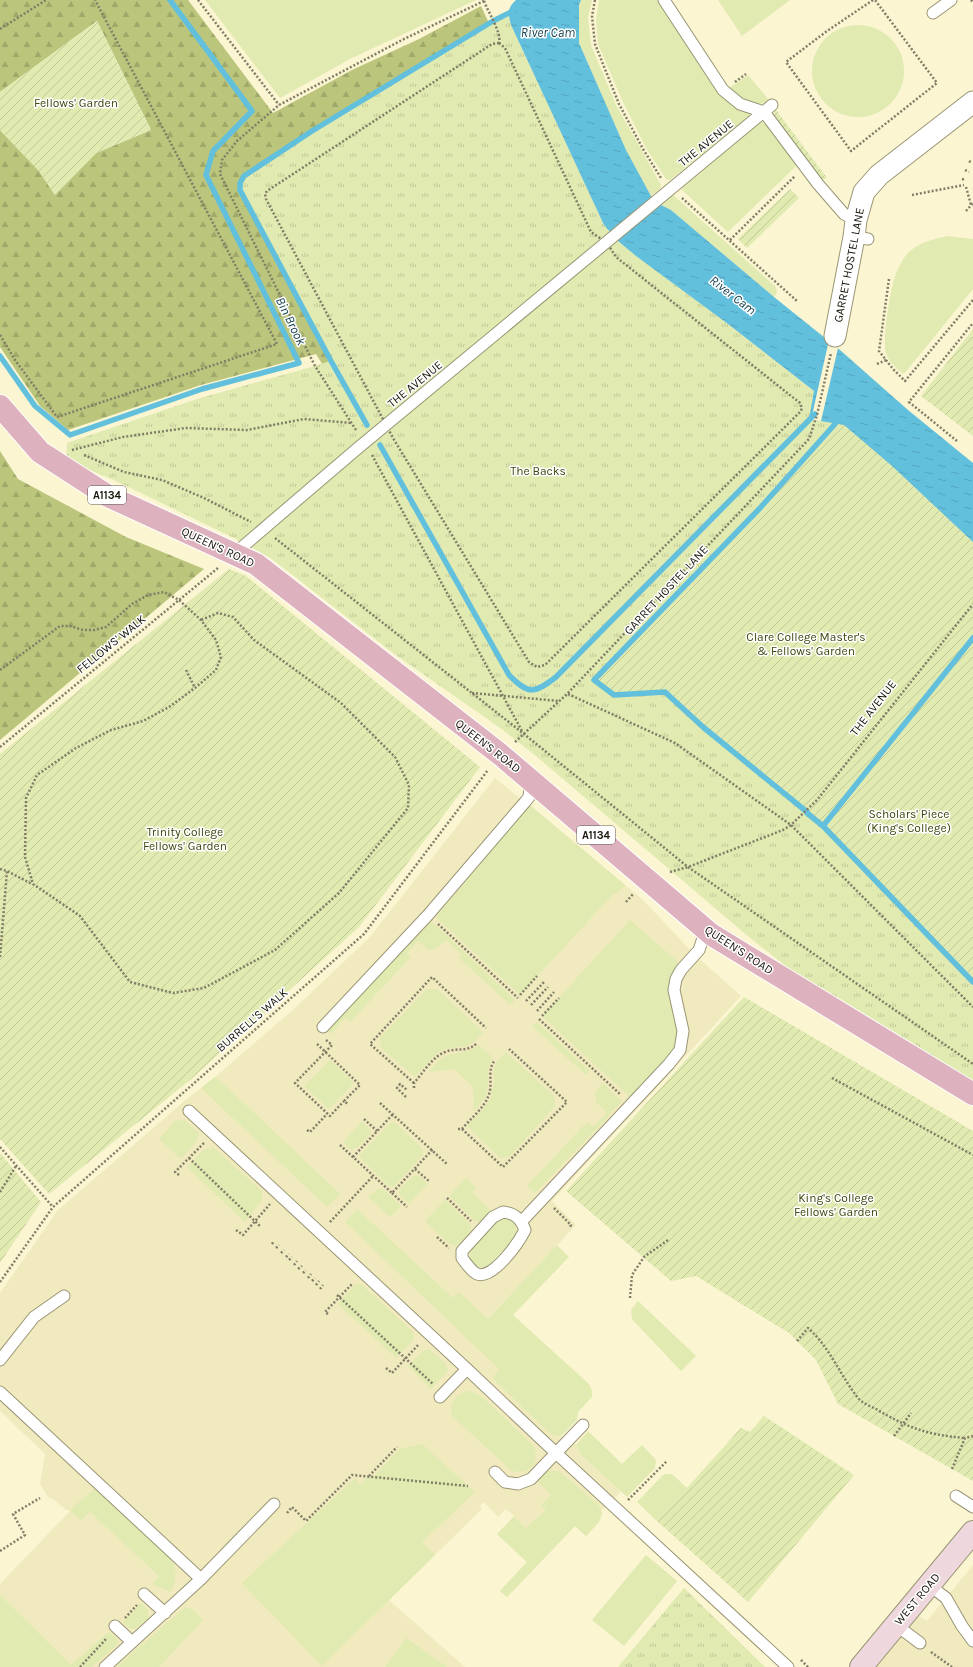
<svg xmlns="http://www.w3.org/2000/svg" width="973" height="1667" viewBox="0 0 973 1667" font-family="Karla,sans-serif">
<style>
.built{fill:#f1eabf}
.grass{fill:#e0eab1}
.forest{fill:url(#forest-firs)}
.park{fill:url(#park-tufts)}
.garden{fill:url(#garden-furrows)}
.water{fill:url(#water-ripples)}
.pier{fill:#fbf5d2}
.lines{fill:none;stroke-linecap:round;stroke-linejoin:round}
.stream{stroke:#62c0dd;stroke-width:5.5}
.lane-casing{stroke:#9a9575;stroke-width:13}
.street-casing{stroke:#9a9575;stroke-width:23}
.secondary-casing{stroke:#9a9575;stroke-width:24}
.primary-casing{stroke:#fff;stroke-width:24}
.path{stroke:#827d67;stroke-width:2.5;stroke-dasharray:2 2;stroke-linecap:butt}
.lane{stroke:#fff;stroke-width:11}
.street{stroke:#fff;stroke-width:21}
.secondary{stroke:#eed8de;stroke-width:22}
.primary{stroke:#ddb1be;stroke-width:22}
.labels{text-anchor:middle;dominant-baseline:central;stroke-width:3;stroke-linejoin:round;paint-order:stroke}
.shield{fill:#fff;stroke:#5e5c54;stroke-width:1}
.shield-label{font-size:11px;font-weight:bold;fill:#19160a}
.park-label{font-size:12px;fill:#3f450c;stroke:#fff}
.street-label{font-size:12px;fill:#19160a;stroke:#fff}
.water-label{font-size:13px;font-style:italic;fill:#17424f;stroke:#fff}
</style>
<defs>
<pattern id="forest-firs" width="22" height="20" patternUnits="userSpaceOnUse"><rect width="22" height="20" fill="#bbc67c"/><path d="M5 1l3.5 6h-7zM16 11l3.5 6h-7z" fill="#a0a96a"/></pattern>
<pattern id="park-tufts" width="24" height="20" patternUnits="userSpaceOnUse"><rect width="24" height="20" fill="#e0eab1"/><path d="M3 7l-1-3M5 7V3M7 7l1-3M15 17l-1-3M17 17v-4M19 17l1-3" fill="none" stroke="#c0c897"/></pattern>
<pattern id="garden-furrows" width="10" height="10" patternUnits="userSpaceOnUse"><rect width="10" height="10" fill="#e0eab1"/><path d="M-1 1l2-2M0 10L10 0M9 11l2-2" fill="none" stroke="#c0c897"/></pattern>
<pattern id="water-ripples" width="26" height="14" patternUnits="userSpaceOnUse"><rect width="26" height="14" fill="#62c0dd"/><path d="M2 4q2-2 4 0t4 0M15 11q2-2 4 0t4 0" fill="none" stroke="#54a4bc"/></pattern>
</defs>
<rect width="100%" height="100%" fill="#fbf5d2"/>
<g class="built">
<path d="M495,778L625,885L643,900L694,954L741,996L552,1201L576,1225L488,1319L499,1369L492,1378L548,1432L555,1436L570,1438L576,1445L580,1454L621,1492L601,1511L602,1513L599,1522L586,1536L575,1526L507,1597L500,1591L527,1562L497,1534L514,1516L506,1509L498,1517L484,1502L480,1506L482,1509L389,1600L465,1667H0V1584L70,1511L66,1510L54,1500L48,1497L40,1484L45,1454L0,1411V1293L58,1210L188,1098L215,1077L295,1008L370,937Z"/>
<path d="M973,1565V1667H874L916,1614L927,1621Z"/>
</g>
<g class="grass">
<path d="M205,0H476L350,59L280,98Z"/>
<path d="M581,0H592L588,18L591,45L616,105L661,185L660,189L651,196L626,150L579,43V5Z"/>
<path d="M599,0H657L720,93L728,101L749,113V116L746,119L670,180L666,179L646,148L623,102L598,44L596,20Z"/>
<path d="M718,0H790L742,36Z"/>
<circle cx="858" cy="71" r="46"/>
<path d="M748,75L769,100C752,111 741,99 729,88Z"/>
<path d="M761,122L766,124L797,165L728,232L681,189Z"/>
<path d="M672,194L776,287L777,292L774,297L671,210L659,204Z"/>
<path d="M947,236L973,239V289L904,374C896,369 889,362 886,353C882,342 890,292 894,280C897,270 903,257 910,251C921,242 934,239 947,236Z"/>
<path d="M530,805L625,885L616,894L614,893L520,995L436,917Z"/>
<path d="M430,920L515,1000L510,1005L458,957L461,954L446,940L436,949L428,950L418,941L407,953L411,957L350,1022L345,1018L331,1034L326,1030Z"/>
<path d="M630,920L679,963L671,976L668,989L678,1033L674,1049L630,1097L542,1016Z"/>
<path d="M427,989H437L483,1032L475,1041L467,1046L444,1049L436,1054L415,1077L381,1048L380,1038Z"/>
<path d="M537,1022L590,1071L586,1075L532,1026Z"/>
<path d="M479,1045L493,1058C484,1071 491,1081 486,1095C484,1101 478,1106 474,1111L473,1087L454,1069L429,1072C434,1066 440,1057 448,1055C460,1051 470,1053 479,1045Z"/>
<path d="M506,1052L555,1097V1106L509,1157L500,1158L467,1126L484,1108L490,1099L494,1083V1068L497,1061Z"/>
<path d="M330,1060L354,1083L329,1109L304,1086Z"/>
<path d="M215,1077L231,1091L340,1194L327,1207L201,1088Z"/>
<path d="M603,1083L622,1102L535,1193L527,1186L587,1122L593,1127L607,1113L596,1102L595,1092Z"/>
<path d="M184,1120L199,1133L197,1141L181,1159L159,1139L175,1121Z"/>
<path d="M362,1121L371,1131V1134L357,1148L351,1150L343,1142Z"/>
<path d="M391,1122L395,1123L422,1148L423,1155L395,1186L392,1187L389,1186L360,1158V1155Z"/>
<path d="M213,1147L262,1191V1200L245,1222L187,1167L203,1150Z"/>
<path d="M415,1175L419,1176L428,1184L409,1204L400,1196L399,1192L400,1188Z"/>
<path d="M466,1178L476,1188L472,1193L491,1211L480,1221H475L449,1196Z"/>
<path d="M379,1188L383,1189L401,1206L390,1217L368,1197Z"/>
<path d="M445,1200L471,1225V1231L462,1242L455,1246L448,1243L425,1221Z"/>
<path d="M357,1209L453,1298L459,1292L488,1319L557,1245L569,1257L513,1315L589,1384L592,1390V1397L578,1412L577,1420L561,1436H555L548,1432L492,1378L499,1369L345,1222Z"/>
<path d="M502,1218H509L514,1223L517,1233L514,1238L490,1264L480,1268C461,1257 473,1247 483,1236C489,1229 495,1223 502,1218Z"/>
<path d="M356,1284H361L413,1332L414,1339L396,1358L338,1304Z"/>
<path d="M638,1301L696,1356L681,1371L632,1319L631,1310Z"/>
<path d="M429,1349L446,1364L448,1371L431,1389L408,1366L423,1351Z"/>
<path d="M471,1391L481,1396L534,1446C540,1464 530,1475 512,1471L452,1416C449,1401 457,1392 471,1391Z"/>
<path d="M588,1431L622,1464L642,1445L656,1460L655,1468L627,1497L580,1454L576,1445Z"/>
<path d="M422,1444L475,1492L422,1542L435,1555L322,1666L242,1583L355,1478L361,1485L368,1476L373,1477L399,1449Z"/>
<path d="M547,1471H559L598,1504L602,1513L599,1522L586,1536L575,1526L507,1597L500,1591L527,1562L497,1534L514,1517L526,1528L546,1510L541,1505L551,1495L536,1480Z"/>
<path d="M664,1474H672L687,1488L657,1521L637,1502Z"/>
<path d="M96,1487L168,1554C177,1569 178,1576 171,1592L152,1584L159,1576L90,1512L81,1520L70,1510Z"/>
<path d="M646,1555L677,1581L624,1646L592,1620Z"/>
<path d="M0,1595L71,1665L109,1632L117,1639V1645L92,1667H0Z"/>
<path d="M141,1603L148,1610V1618L135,1629L129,1628L123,1622Z"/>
<path d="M185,1607L193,1610L203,1620L159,1667H117Z"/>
<path d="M406,1638L447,1667H385Z"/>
</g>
<g class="forest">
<path d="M0,0H188L273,113L352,70L419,39L481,6L494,34L358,422L316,354L201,385L68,430L40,406L0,347V130L39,171L55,195L96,153L151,130L97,21L0,92Z"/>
<path d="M0,451L18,479L126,537L204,569L0,740Z"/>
</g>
<g class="park">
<path d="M508,13L511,25L604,225L614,237L636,256L728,324L815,392L810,419L844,424L892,466L973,542V1085L808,984L749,937L536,756L503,730L393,653L272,559L236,539L116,481L66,460L67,443L197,399L315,366L330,361L240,190V183L244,176L312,131Z"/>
<path d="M684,1588L765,1667H618Z"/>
</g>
<g class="garden">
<path d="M97,21L151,130L96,153L55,195L39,171L0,130V92Z"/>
<path d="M776,110L827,178L823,180H819L773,115Z"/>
<path d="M790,189L799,198L747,248L738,239Z"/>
<path d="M973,329V436L921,396Z"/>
<path d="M835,424H844L892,466L973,542V982L823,825L704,726L665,691L614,694L595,680L760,508Z"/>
<path d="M229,569L246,576L480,767L359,927L190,1080L49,1194L0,1139V754Z"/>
<path d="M744,997L973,1131V1481L838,1404L816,1360L789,1333L696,1276L671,1281L566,1191Z"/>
<path d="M0,1153L41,1202L0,1263Z"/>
<path d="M764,1416L854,1475L748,1602L657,1521L741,1428L750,1432Z"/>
</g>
<path class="water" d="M516,0H581L579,5V43L626,150L651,196L659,204L671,210L774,297L840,350L908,410L973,463V542L892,466L844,425L809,419L814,391L728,324L636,256L618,241L604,225L511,25C508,14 507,8 516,0Z"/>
<path class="pier" d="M829,340L838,348L821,421L811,420Z"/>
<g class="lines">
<g class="stream">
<path d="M0,356L35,406L70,435L202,389L299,363L206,175L213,151L252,111L170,0"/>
<path d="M367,425L331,361L240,190V183L244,176L312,131L493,21L513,11"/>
<path d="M380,445L509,675C529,695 534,694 556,677L815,414"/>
<path d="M807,812L703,727L665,692L614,695L594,680L760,508L835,424"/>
<path d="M807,813L823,826L973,982"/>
<path d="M823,826L973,638"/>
</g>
<g class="lane-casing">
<g id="lane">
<path d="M664,0L723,90L740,104L764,112L818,184L844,214L856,220"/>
<path d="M933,13L951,0"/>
<path d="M854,237L868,239"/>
<path d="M234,554L358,448L772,105"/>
<path d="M323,1027L428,915L525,802L529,797L531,780"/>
<path d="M189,1111L467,1369L556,1453L788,1667"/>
<path d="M503,1212C515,1213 521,1219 525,1230C519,1242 493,1280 477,1274C471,1271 466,1263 462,1258V1251L493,1217Z"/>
<path d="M522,1221L669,1064L680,1050L683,1031L674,990L676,979L681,970L699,950L706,929"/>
<path d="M0,1360L34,1317L64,1296"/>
<path d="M0,1392L201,1579"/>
<path d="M440,1397L467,1369"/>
<path d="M495,1472L505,1482L518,1484L531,1479L583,1425"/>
<path d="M956,1496L973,1507"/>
<path d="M929,1585L946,1598L962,1626L973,1641"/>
<path d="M144,1594L165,1613"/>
<path d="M896,1625L920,1643"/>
<path d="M115,1626L132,1642"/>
<path d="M105,1667L201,1579L274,1504"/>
</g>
</g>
<g class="street-casing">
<path id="street" d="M835,336L854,237L856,220L864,192L879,175L973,102"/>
</g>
<g class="secondary-casing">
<path id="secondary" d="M861,1667L973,1532"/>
</g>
<g class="primary-casing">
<path id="primary" d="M0,406L40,452L108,496L256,564L501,755L712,935L973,1094"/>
</g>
<g class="path">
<path d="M198,0L279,105"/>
<path d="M595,0L592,16L595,44L619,104L643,149L661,178"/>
<path d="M873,0L827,31L786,62L851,151L937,83L875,0"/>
<path d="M971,0L973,2"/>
<path d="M484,1C488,12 502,33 499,43"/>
<path d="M0,29L46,0"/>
<path d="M499,43L505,48L591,232L607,243L616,257L800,403L802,408L801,411L545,665L537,667L529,662L393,438L266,199L265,194L267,191L492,44Z"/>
<path d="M735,82L746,74"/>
<path d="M969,161L972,163"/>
<path d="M965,170L969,172"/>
<path d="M962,179L966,180"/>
<path d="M966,187L971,205"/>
<path d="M912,195L964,185"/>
<path d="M682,198L797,301"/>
<path d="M966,211L973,203"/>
<path d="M730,240L795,176"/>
<path d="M889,279L879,351L893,369L905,381L973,300"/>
<path d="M0,335L15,360L57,417L277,344L95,0"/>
<path d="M877,364L886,360"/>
<path d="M356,430L315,366L220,174L222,160L237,141L279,105L404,39L486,0"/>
<path d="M957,441L909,402L973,323"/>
<path d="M72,450L123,437L186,428L247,430L304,419L351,423"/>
<path d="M84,455L124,472L162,480L204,498L251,522"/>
<path d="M372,455L522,731"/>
<path d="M275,538L524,734L688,867L973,1064"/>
<path d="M0,670L60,626H70L83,630H94L106,627L132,604L148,595L164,592L179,600L201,620L216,640L221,657L216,670L195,688L169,707L143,721L111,730L76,748L37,775L26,798L25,857L33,884L80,916L130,982L173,993L204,988L275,950L339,893L408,808L409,785L395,757L341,703L254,640L233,617L218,613L201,620"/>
<path d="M186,670L195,688"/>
<path d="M472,693L559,701"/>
<path d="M568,694L675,743L791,825L973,1007"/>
<path d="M515,742L567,694L809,439L817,415L831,353"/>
<path d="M0,747L218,568"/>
<path d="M0,869L7,871L32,884"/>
<path d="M670,872L688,867L783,830L791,825L817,800L973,604"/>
<path d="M626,902L634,893"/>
<path d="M438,924L518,998"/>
<path d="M0,957L7,871"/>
<path d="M520,995L537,976"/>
<path d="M526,1001L544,982"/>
<path d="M531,1005L548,987"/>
<path d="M537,1011L554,992"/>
<path d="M542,1016L559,998"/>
<path d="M539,1019L621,1095"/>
<path d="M326,1040L332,1045L295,1083L330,1116L344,1101"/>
<path d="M317,1044L360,1085L344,1101L348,1104"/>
<path d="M832,1078L973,1155"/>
<path d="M414,1083L370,1044L432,977L486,1028"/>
<path d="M414,1088V1083C423,1073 432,1057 445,1052C457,1047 467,1053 477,1043"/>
<path d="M406,1097L397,1088L400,1084L407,1090"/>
<path d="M380,1103L447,1164"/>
<path d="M364,1119L377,1131"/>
<path d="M458,1129H462C470,1119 483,1109 488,1097C494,1084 486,1071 495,1060"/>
<path d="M462,1129L503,1167L567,1102L509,1049"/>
<path d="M307,1130L310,1132L327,1114"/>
<path d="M340,1145L392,1193L433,1149"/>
<path d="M0,1147L53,1207"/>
<path d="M353,1157L394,1113"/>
<path d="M189,1158L261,1227"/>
<path d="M415,1169L430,1182"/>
<path d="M179,1175L175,1172L204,1143"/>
<path d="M0,1192L16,1166"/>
<path d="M392,1193L407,1207"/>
<path d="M447,1198L471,1221"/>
<path d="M554,1208L571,1225L570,1227"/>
<path d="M330,1222L373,1176"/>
<path d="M236,1230L243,1235L270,1204"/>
<path d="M437,1237L449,1248"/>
<path d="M272,1244L274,1241"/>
<path d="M276,1248L279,1245"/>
<path d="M281,1253L284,1250"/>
<path d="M286,1257L289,1254"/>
<path d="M289,1260L292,1257"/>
<path d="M294,1265L297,1261"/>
<path d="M298,1269L302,1266"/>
<path d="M303,1273L306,1270"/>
<path d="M308,1278L311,1274"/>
<path d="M312,1281L315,1278"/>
<path d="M0,1282L53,1207L364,934L488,770"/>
<path d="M316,1285L319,1281"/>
<path d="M320,1289L323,1285"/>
<path d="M337,1295L433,1384"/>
<path d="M630,1298L632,1275L644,1257L668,1240"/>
<path d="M328,1314L325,1312L353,1283"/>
<path d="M797,1341L808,1328C829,1346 840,1375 858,1398C862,1403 870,1406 876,1409C908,1428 928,1435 965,1438"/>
<path d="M386,1368L392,1373L419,1344"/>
<path d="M894,1436L911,1413"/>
<path d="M952,1469L965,1438L973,1436"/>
<path d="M369,1476L397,1447"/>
<path d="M628,1500L667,1461"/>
<path d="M287,1513L292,1507L306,1521L352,1475L468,1486"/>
<path d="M0,1551L25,1535L13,1514L40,1498"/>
<path d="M125,1618L137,1605"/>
<path d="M931,1652L952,1667"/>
<path d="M801,1660L808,1667"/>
<path d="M80,1667L107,1638"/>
</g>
<use href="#lane" class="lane"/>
<use href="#street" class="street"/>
<use href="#secondary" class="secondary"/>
<use href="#primary" class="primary"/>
</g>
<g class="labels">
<g class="shield">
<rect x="88" y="486" width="38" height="18" rx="3"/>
<rect x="577" y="826" width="38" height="18" rx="3"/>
</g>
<g class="shield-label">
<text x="107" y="495">A1134</text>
<text x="596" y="835">A1134</text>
</g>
<g class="park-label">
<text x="76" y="103">Fellows' Garden</text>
<text x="538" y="471">The Backs</text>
<text x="806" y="637">Clare College Master's<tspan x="806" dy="14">&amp; Fellows' Garden</tspan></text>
<text x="909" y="814">Scholars' Piece<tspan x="909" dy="14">(King's College)</tspan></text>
<text x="185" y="832">Trinity College<tspan x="185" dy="14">Fellows' Garden</tspan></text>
<text x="836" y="1198">King's College<tspan x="836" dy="14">Fellows' Garden</tspan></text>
</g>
<g class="street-label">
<text transform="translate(706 143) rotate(-39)">THE AVENUE</text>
<text transform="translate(849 265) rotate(-79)">GARRET HOSTEL LANE</text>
<text transform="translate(415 384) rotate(-39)">THE AVENUE</text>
<text transform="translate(218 547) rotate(25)">QUEEN'S ROAD</text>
<text transform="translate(666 590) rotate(-47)">GARRET HOSTEL LANE</text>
<text transform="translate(111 644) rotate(-39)">FELLOWS' WALK</text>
<text transform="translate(873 708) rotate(-52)">THE AVENUE</text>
<text transform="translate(488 746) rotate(38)">QUEEN'S ROAD</text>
<text transform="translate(739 950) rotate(33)">QUEEN'S ROAD</text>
<text transform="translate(252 1020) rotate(-41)">BURRELL'S WALK</text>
<text transform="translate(917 1599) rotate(-50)">WEST ROAD</text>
</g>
<g class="water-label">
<text x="548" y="32">River Cam</text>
<text transform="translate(733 295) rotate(38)">River Cam</text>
<text transform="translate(291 321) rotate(64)">Bin Brook</text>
</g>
</g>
</svg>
